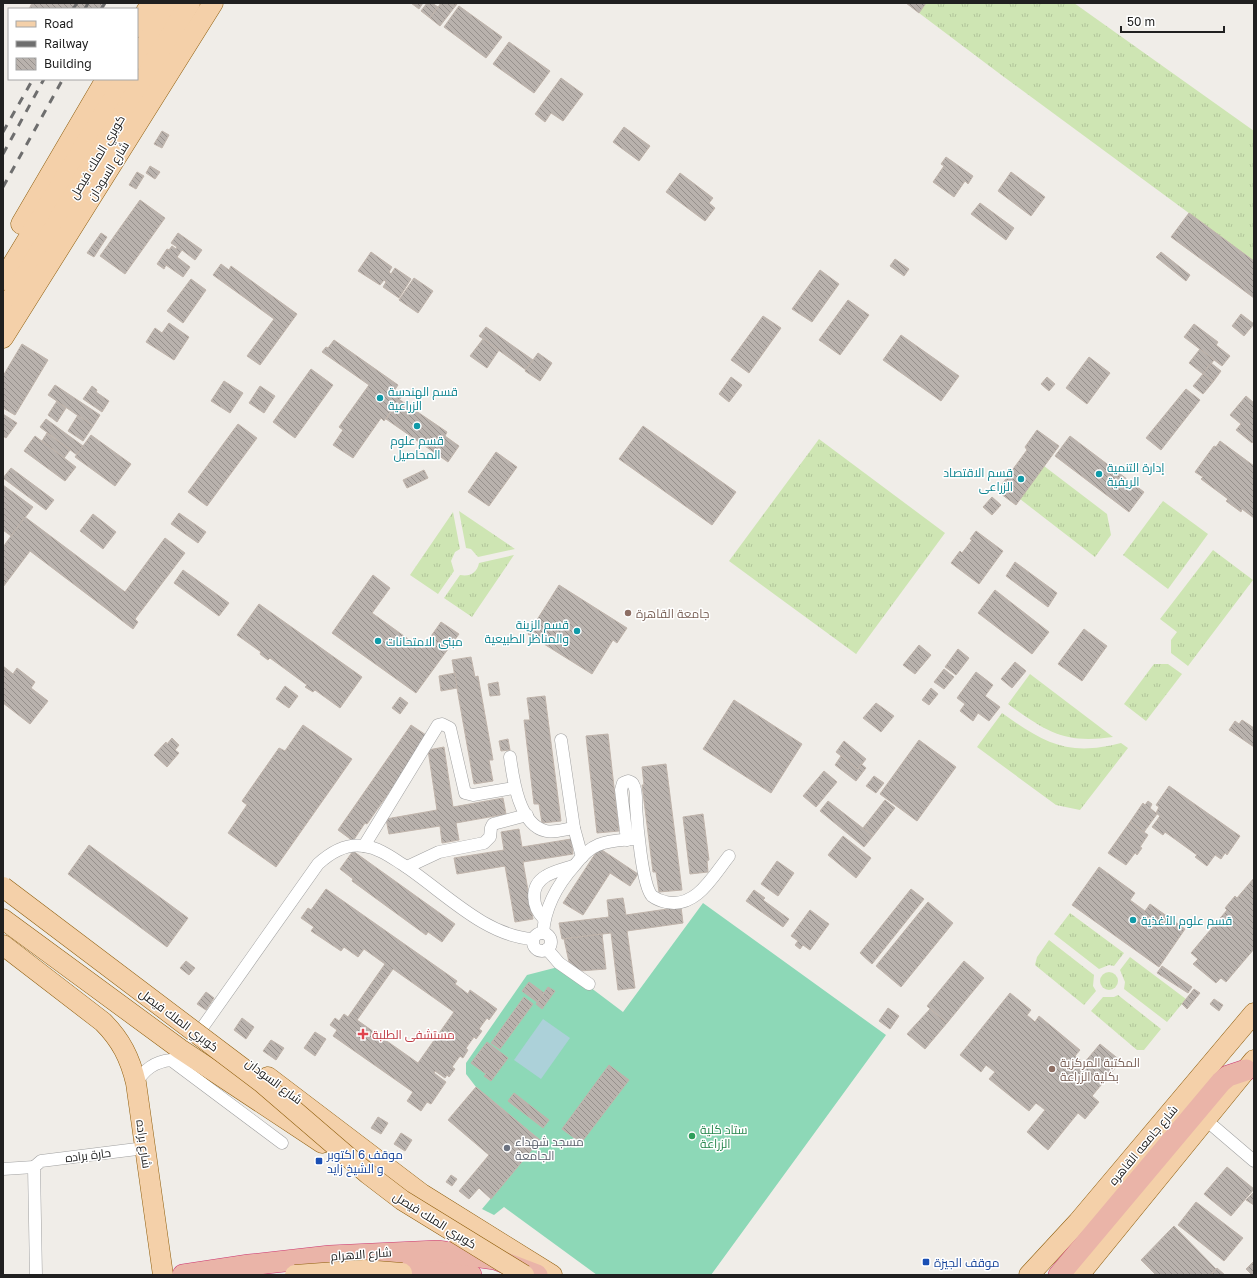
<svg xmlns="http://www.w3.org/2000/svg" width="1257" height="1278" viewBox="0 0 1257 1278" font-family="'Golos Text',Cairo,sans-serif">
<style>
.grass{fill:url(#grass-tufts)}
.pitch{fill:#8dd8b7}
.water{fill:#acd1d9}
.building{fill:url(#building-back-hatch);stroke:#c0b4ab;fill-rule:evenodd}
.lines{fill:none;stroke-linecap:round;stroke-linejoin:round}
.minor-casing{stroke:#a1a1a1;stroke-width:13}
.primary-casing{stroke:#8f5e0d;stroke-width:21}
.trunk-casing{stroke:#cc3771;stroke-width:22}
.minor{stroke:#fff;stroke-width:12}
.primary{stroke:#f4d0a9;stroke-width:20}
.trunk{stroke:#eab4a8;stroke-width:21}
.rail{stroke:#6e6e6e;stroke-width:3;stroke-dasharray:8 8;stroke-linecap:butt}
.primary-bridge-casing{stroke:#8f5e0d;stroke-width:21;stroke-linecap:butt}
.primary-bridge{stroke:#f4d0a9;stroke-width:20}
.culture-dot{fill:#0f9aa8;stroke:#fff;stroke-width:1.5}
.education-dot{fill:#8d6e63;stroke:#fff;stroke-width:1.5}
.health-dot{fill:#e0444e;stroke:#fff;stroke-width:1.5}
.leisure-dot{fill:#2e9e5b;stroke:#fff;stroke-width:1.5}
.worship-dot{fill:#6b7280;stroke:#fff;stroke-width:1.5}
.transit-dot{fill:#1a4fb4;stroke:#fff;stroke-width:1.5}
.labels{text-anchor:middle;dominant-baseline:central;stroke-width:3;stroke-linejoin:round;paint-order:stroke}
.street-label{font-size:12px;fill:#202020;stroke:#fff}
.culture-label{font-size:12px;fill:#0d838f;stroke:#fff;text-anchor:start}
.education-label{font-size:12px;fill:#785e54;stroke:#fff;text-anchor:start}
.health-label{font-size:12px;fill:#be3a42;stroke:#fff;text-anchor:start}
.leisure-label{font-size:12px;fill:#27864d;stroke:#fff;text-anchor:start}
.worship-label{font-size:12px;fill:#5b616d;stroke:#fff;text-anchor:start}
.transit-label{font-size:12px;fill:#164399;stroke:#fff;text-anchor:start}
</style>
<defs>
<pattern id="grass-tufts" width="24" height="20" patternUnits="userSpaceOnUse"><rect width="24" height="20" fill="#cee5b3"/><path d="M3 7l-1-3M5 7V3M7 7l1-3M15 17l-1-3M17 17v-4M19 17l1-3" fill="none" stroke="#b1c49a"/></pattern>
<pattern id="building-back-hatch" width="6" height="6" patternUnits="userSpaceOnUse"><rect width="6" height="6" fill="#b9b2ad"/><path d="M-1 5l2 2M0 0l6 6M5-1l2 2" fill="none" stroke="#96908c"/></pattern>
</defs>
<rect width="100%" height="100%" fill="#f0ede8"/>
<g class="grass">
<path d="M926,3H1074L1254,131V261L1000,74L919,13Z"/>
<path d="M819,439L945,533L856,654L729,561Z"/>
<path d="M1044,466L1107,514L1111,535L1095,557L1020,499Z"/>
<path d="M1163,501L1208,534L1168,589L1123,555Z"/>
<path d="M459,511L515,549L478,557L471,549L466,548Z"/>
<path d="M453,512L460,549L455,552L451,561L454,571L438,594L410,575Z"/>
<path d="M1213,550L1253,580L1188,666L1171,653V640L1177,632L1160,619Z"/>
<path d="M514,555L472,617L444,598L460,575C470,577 477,573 479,563Z"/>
<path d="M1154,664H1168L1182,674L1146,721L1124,704Z"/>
<path d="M1030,674L1113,737C1064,744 1047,732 1008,704Z"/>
<path d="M1002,713C1044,743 1068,757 1121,743L1128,748L1080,810L1056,805L977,747Z"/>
<path d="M1070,913L1124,953L1114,966L1109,965L1099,969L1054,934Z"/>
<path d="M1049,940L1094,975L1093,986L1096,991L1084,1005L1035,965L1037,957Z"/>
<path d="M1130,957L1186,999L1167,1022L1124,989L1125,982L1120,970Z"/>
<circle cx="1109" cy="981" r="9"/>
<path d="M1118,995L1161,1029L1144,1050H1137L1091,1011L1103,997H1114Z"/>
</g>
<path class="pitch" d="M703,903L886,1035L711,1275H597L504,1207L494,1215L482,1209L540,1140L476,1087L466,1074V1063L527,975L562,966L623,1012Z"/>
<path class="water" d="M543,1019L570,1038L541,1079L514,1060Z"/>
<g class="building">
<path d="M32,3H106L103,9H29Z"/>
<path d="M411,3H423L419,9Z"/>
<path d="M427,3H432L438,7L430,18L421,11Z"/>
<path d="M441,3L457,4L440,26L430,18Z"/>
<path d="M906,3H926L919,13Z"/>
<path d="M459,6L502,37L486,58L444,27Z"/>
<path d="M509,42L550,71L534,93L493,64Z"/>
<path d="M561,78L583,94L563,121L551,113L545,122L535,114Z"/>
<path d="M624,127L650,146L639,161L613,142Z"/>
<path d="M162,131L169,135L162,148L154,144Z"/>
<path d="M946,157L973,176L968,184L965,181L954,197L933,182L944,166L941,164Z"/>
<path d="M150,166L160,172L155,179L146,173Z"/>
<path d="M137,172L144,176L136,189L129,185Z"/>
<path d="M1011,172L1045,197L1031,216L998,191Z"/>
<path d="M680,173L713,198L709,203L715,208L705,221L666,192Z"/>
<path d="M140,200L165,218L125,274L100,256Z"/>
<path d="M980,203L1014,228L1006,240L971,214Z"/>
<path d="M1189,213L1254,261V298L1171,237Z"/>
<path d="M101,233L107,237L94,257L87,253Z"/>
<path d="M178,233L202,250L195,260L182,250L177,257L190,267L183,277L166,265L164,269L157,264L167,249L169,250L172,246L176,249L177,247L171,243Z"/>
<path d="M371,252L392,267L389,272L391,274L395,268L411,279L399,298L383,287L386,282L384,280L380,285L358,271Z"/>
<path d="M1161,252L1190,275L1186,281L1156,257Z"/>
<path d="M895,259L909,269L904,276L890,266Z"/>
<path d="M221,264L229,270L231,266L297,314L260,365L247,356L274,319L213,275Z"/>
<path d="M820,270L839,284L812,322L792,309Z"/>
<path d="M414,278L433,291L418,313L399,300Z"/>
<path d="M191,279L206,290L183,323L167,311Z"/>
<path d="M848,300L869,315L840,355L819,340Z"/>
<path d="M1241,314L1254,324L1244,336L1232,326Z"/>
<path d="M763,316L781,328L749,373L731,360Z"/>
<path d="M169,323L189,337L174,360L146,342L155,328L162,333Z"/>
<path d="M1194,324L1218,342L1216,345L1230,356L1222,366L1184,337Z"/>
<path d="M486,327L533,360L526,370L479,336Z"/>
<path d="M901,335L959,376L941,401L883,360Z"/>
<path d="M483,339L499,350L487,368L470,356Z"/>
<path d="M334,340L398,385L394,391L402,396L384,421L381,418L353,458L333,445L343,430L339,427L369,385L322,352L326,347L328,348Z"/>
<path d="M22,344L48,360L15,415L3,408V376Z"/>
<path d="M1200,349L1214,360L1203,374L1189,363Z"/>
<path d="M538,353L552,363L540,381L525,371Z"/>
<path d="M1089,357L1110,373L1087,404L1066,388Z"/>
<path d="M1211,363L1221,371L1213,382L1203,374Z"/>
<path d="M311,369L333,385L295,438L273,422Z"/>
<path d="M1203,374L1213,382L1203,394L1193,386Z"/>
<path d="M731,377L742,385L729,402L719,394Z"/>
<path d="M1047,377L1055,384L1049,391L1041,384Z"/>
<path d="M224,381L243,393L230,413L211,401Z"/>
<path d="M55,385L100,415L93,426L48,395Z"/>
<path d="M92,386L97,390L96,392L109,401L102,412L83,399Z"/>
<path d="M260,386L275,396L264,413L249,403Z"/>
<path d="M1186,389L1200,400L1161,450L1146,438Z"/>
<path d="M1246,396L1254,403V441L1252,443L1236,430L1241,424L1230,415Z"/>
<path d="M400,400L447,432L445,436L459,446L448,462L386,419Z"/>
<path d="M57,401L66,408L57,422L48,415Z"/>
<path d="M3,414L17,423L6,438L3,436Z"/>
<path d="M78,415L93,426L83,441L68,431Z"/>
<path d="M46,419L83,446L77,455L40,427Z"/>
<path d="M238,424L257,438L207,506L188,492Z"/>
<path d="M643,426L736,492L712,525L619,459Z"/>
<path d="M1037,430L1059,446L1016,505L997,491L1027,450L1025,447Z"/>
<path d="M47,433L70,450L64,458L42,441Z"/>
<path d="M91,435L131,464L115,486L75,457Z"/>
<path d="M35,436L76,467L65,481L24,451Z"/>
<path d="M1070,436L1144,492L1129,512L1055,456Z"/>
<path d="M1220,441L1254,466V518L1242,509L1241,512L1226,501L1228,499L1201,479L1203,477L1195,472L1214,446L1216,447Z"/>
<path d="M496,452L517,467L489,506L468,492Z"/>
<path d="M11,468L54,500L46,510L3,478Z"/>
<path d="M424,470L428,478L407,488L403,480Z"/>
<path d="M3,485L33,507L11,536L3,530Z"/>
<path d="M992,497L1001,505L992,515L983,507Z"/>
<path d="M179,513L206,532L198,543L171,524Z"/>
<path d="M93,514L116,532L103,549L80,531Z"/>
<path d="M25,517L125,592L165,538L185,553L135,619L138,622L133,629L30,551L3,587V547Z"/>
<path d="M976,531L1003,551L979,584L951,563L960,551L962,553L972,540L970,539Z"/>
<path d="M1015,562L1057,593L1048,607L1006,576Z"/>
<path d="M183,570L229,603L219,616L174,583Z"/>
<path d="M373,575L390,588L372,613L422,649L441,622L459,634L416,693L332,633Z"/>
<path d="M559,585L627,628L617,643L613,640L592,674L528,634Z"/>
<path d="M995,590L1049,632L1032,654L978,613Z"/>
<path d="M259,604L362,677L340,708L315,690L313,692L305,687L307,685L270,658L268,660L260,654L261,652L237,635Z"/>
<path d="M1084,629L1107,646L1082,681L1058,664Z"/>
<path d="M919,645L931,655L915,674L903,665Z"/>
<path d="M958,649L969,658L956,675L945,667Z"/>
<path d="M471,657L475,677L478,676L493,760H489L493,781L474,784L452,660Z"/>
<path d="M1015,662L1026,671L1012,688L1001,679Z"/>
<path d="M3,666L13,674L17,668L35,682L31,688L48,701L30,724L3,703Z"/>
<path d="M944,669L954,677L944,689L934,682Z"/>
<path d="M976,672L993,685L985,696L1000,707L989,721L978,713L973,721L960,711L965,704L957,698Z"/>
<path d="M455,673L457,688L441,691L439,676Z"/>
<path d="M498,682L500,695L490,696L488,684Z"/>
<path d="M285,686L298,696L289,708L276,699Z"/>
<path d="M931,688L938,694L929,705L922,700Z"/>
<path d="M545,696L561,821L542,823L539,804H534L524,720H530L527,698Z"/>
<path d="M400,697L408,703L400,714L392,708Z"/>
<path d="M734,700L802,744L771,793L703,749Z"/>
<path d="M876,703L894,716L881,732L863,718Z"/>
<path d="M1242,720L1254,728V747L1229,730L1235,721L1239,724Z"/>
<path d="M303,725L352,759L276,867L228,833L247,805L242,801L279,748L285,751Z"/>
<path d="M411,725L426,735L416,750L418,751L367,824L365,823L353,841L338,830Z"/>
<path d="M608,734L619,831L597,833L586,736Z"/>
<path d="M172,738L179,745L175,750L179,753L167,767L154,755L166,742L167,744Z"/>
<path d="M508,739L510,750L501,751L499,741Z"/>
<path d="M919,740L956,767L917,821L880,794Z"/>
<path d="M844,741L866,759L858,769L836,752Z"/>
<path d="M444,747L453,807L503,798L506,814L456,823L459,840L442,843L440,826L389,834L386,819L437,810L428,750Z"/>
<path d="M841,756L858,769L861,764L866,768L856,781L835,765Z"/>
<path d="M666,764L682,890L659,892L656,872H653L642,785H644L642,767Z"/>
<path d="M824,771L837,782L816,807L803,796Z"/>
<path d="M874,776L884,783L876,793L866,786Z"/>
<path d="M1169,786L1240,836L1227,855L1225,853L1221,859L1215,855L1207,866L1195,857L1197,855L1165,832L1163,835L1152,827L1160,816L1156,813L1159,807L1156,805Z"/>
<path d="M885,800L895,808L873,836L863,828Z"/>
<path d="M828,801L873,836L864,847L820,811Z"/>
<path d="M1148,801L1152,804L1150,808L1157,814L1144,832L1130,822L1143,803L1145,805Z"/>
<path d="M703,814L709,860L707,861L708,872L690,874L683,817Z"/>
<path d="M1130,822L1148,835L1140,847L1142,848L1137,855L1135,853L1126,865L1108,853Z"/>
<path d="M519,829L522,847L571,839L573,854L523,862L533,919L515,922L505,866L457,874L454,858L504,850L501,832Z"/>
<path d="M843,836L871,858L856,878L828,855Z"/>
<path d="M89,845L188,918L167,947L68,874Z"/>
<path d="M599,848L638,874L630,886L610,873L583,915L563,903Z"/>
<path d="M353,851L455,924L442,942L428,932L426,935L352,881L353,879L340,869Z"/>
<path d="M777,861L794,873L778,896L761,884Z"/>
<path d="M1099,867L1135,893L1130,900L1145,911L1150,904L1185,929L1159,967L1072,905Z"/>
<path d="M1254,878V949L1226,982L1221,978L1216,983L1193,964L1198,959L1191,953L1227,910L1225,908L1235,896L1237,898Z"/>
<path d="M326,889L457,981L455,984L468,994L470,990L497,1009L489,1020L487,1018L479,1029L482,1031L476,1039L474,1037L466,1048L468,1050L463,1058L460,1056L452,1067L455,1069L449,1077L447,1075L445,1078L435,1071L434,1073L446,1082L431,1104L427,1102L421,1111L407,1101L413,1092L333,1036L337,1030L330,1025L335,1018L339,1021L344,1014L348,1017L385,964L364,949L358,957L344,947L341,951L311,931L314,927L301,918L308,908L311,910ZM393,969L454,1012L418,1063L357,1020Z"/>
<path d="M911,889L924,899L872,964L860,953Z"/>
<path d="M754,890L765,898L763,900L789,919L783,927L746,901Z"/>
<path d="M623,898L626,915L681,907L683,923L627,931L635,988L618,990L611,933L562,939L559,923L609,917L607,900Z"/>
<path d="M928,902L953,923L901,987L876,966Z"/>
<path d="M810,910L829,924L810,950L803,945L800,949L795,945L798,941L791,936Z"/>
<path d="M602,934L606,969L580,971L569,962L564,939Z"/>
<path d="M186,961L195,968L189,975L180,968Z"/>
<path d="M964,961L984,978L947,1023L927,1006Z"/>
<path d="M1162,966L1192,987L1188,993L1157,973Z"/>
<path d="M529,982L544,993L537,1002L522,991Z"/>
<path d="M548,987L555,991L542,1009L536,1004Z"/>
<path d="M1194,989L1200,993L1187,1009L1182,1004Z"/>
<path d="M206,992L214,998L206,1010L197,1004Z"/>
<path d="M1010,993L1031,1010L1027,1015L1035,1022L1039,1016L1080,1050L1075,1056L1084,1063L1100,1044L1121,1061L1092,1096L1099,1102L1085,1119L1078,1113L1048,1150L1027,1132L1045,1110L1036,1103L1029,1111L989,1079L995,1072L986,1065L981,1072L960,1055Z"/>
<path d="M524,997L533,1004L500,1049L491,1043Z"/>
<path d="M1214,999L1223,1005L1219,1011L1210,1004Z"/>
<path d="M888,1008L899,1016L890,1029L879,1021Z"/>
<path d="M930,1009L947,1023L925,1049L907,1034Z"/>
<path d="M242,1018L254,1027L246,1039L234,1030Z"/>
<path d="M315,1032L326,1039L315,1056L304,1048Z"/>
<path d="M271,1040L284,1048L276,1060L263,1051Z"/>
<path d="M487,1042L508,1058L491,1081L484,1076L486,1074L471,1063Z"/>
<path d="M609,1065L629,1080L581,1143L562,1129Z"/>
<path d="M476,1087L540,1140L491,1199L479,1188L469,1199L459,1191L489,1155L448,1120Z"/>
<path d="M514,1093L549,1120L543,1128L508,1101Z"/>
<path d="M378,1117L388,1123L381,1134L371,1128Z"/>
<path d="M401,1133L412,1140L405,1151L394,1144Z"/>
<path d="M1227,1167L1254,1189L1231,1216L1204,1194Z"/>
<path d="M451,1175L457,1179L452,1186L446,1182Z"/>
<path d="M1254,1192V1205L1246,1200Z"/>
<path d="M1196,1202L1243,1238L1224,1261L1178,1225Z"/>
<path d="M1174,1226L1216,1269L1210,1275H1156L1141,1260Z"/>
<path d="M1254,1261V1275H1252L1246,1269Z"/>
<path d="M1217,1268L1225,1275H1211Z"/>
</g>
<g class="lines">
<g class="minor-casing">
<g id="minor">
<path d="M561,740L574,828L582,857"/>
<path d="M510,757C513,779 519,825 546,831C555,833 565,829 574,828"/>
<path d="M627,840L621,790L623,783L628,781C631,782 632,782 633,784C637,790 636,800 636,806C637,823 642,885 652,896C656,899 661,901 666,902C696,909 713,876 729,856"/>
<path d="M364,846L438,725L442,724L450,728L465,793L473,795L514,788"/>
<path d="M407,867L439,852L484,843L490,837L491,828L493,824L527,815"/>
<path d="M544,919C532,907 529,886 546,876C554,871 564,869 573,866"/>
<path d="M543,933C545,906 557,885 575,865C581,857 588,849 598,845C609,840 622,840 634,839"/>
<circle cx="542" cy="942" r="9"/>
<path d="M547,949L559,963L589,984"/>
<path d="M202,1028L318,864C331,852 346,843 364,846C379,848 391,857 402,864C442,890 484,936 533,939"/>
<path d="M136,1083C145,1069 154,1062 171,1060L282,1143"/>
<path d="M1206,1120L1254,1161"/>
<path d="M3,1169L34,1167"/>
<path d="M36,1275L34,1167L41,1161L145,1148"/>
</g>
</g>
<g class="primary-casing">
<g id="primary">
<path d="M137,27L151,3"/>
<path d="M137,59L171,3"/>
<path d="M21,224L106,79"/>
<path d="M3,280L125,79"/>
<path d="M3,312L190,3"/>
<path d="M3,338L213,3"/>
<path d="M3,919L180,1049L322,1143"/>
<path d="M3,945L103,1022C121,1040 130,1058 136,1083L163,1275"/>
<path d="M268,1077L422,1194L552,1275"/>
<path d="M1029,1275L1078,1222L1254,1013"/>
<path d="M1079,1275L1254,1060"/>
</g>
</g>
<g class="trunk-casing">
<g id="trunk">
<path d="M382,1271L432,1270L471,1275"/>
<path d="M183,1275L249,1265L330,1256L437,1251L495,1259L537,1275"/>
<path d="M1059,1275L1221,1082L1228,1076L1246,1070"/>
</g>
</g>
<use href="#minor" class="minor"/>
<use href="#primary" class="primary"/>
<use href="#trunk" class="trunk"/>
<g class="rail">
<path d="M73,9L77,3"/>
<path d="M85,9L88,3"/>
<path d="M101,9L105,3"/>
<path d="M3,132L33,79"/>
<path d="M3,154L44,79"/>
<path d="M3,187L63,79"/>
</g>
<g class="primary-bridge-casing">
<g id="primary-bridge">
<path d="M3,887L261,1082L368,1174L402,1200L524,1275"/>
<path d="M295,1275L364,1270L402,1273"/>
</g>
</g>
<use href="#primary-bridge" class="primary-bridge"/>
</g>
<g class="culture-dot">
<circle cx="380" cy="398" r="4"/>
<circle cx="417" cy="426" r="4"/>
<circle cx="1099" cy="474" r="4"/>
<circle cx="1021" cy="479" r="4"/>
<circle cx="577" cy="631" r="4"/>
<circle cx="378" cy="641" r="4"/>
<circle cx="1133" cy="920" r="4"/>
</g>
<g class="education-dot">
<circle cx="628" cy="613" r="4"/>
<circle cx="1052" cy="1069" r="4"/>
</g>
<path class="health-dot" d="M361 1028h4v4h4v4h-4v4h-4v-4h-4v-4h4z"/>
<circle class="leisure-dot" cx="692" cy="1136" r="4"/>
<circle class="worship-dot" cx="507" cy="1148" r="4"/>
<g class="transit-dot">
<rect x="315" y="1157" width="8" height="8" rx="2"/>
<rect x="922" y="1258" width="8" height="8" rx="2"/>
</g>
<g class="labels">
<g class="street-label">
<text transform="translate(97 157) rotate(-59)">كوبري الملك فيصل</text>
<text transform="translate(108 171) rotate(-58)">شارع السودان</text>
<text transform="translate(179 1020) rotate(37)">كوبري الملك فيصل</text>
<text transform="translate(274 1081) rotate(37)">شارع السودان</text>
<text transform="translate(144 1144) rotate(82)">شارع براده</text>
<text transform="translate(1143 1145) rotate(-50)">شارع جامعه القاهره</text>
<text transform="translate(88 1155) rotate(-7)">حارة براده</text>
<text transform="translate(435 1220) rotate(32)">كوبري الملك فيصل</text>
<text transform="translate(361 1254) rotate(-4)">شارع الاهرام</text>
</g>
<g class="culture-label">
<text x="388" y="391">قسم الهندسة<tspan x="388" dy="14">الزراعية</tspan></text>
<text x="417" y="440" text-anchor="middle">قسم علوم<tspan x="417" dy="14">المحاصيل</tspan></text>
<text x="1107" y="467">إدارة التنمية<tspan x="1107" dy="14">الريفية</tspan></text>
<text x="1013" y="472" text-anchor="end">قسم الاقتصاد<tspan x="1013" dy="14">الزراعى</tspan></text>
<text x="569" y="624" text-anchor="end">قسم الزينة<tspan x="569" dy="14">والمناظر الطبيعية</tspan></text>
<text x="386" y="641">مبنى الامتحانات</text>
<text x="1141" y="920">قسم علوم الأغذية</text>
</g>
<g class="education-label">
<text x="636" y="613">جامعة القاهرة</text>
<text x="1060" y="1062">المكتبة المركزية<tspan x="1060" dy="14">بكلية الزراعة</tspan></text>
</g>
<g class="health-label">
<text x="372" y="1034">مستشفى الطلبة</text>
</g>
<g class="leisure-label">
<text x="700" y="1129">ستاد كلية<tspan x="700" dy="14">الزراعة</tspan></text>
</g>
<g class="worship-label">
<text x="515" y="1141">مسجد شهداء<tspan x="515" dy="14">الجامعة</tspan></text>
</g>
<g class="transit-label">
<text x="327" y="1154">موقف 6 اكتوبر<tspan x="327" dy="14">و الشيخ زايد</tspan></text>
<text x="934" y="1262">موقف الجيزة</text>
</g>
</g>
<rect width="1257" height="1278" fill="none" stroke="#202020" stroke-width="8"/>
<rect x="8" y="8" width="130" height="72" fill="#ffffff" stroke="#a6a6a6"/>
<rect x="16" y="21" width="20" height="6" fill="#f4d0a9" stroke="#a6a6a6"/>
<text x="44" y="28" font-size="12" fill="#202020">Road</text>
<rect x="16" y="41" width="20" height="6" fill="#6e6e6e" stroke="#a6a6a6"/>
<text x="44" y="48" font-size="12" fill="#202020">Railway</text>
<rect x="16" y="58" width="20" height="12" fill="url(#building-back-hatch)" stroke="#a6a6a6"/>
<text x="44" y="68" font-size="12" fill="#202020">Building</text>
<path d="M1121 26v6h103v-6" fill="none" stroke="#202020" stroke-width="2"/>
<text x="1127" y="26" font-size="12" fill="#202020" stroke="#ffffff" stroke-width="3" paint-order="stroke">50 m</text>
</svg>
